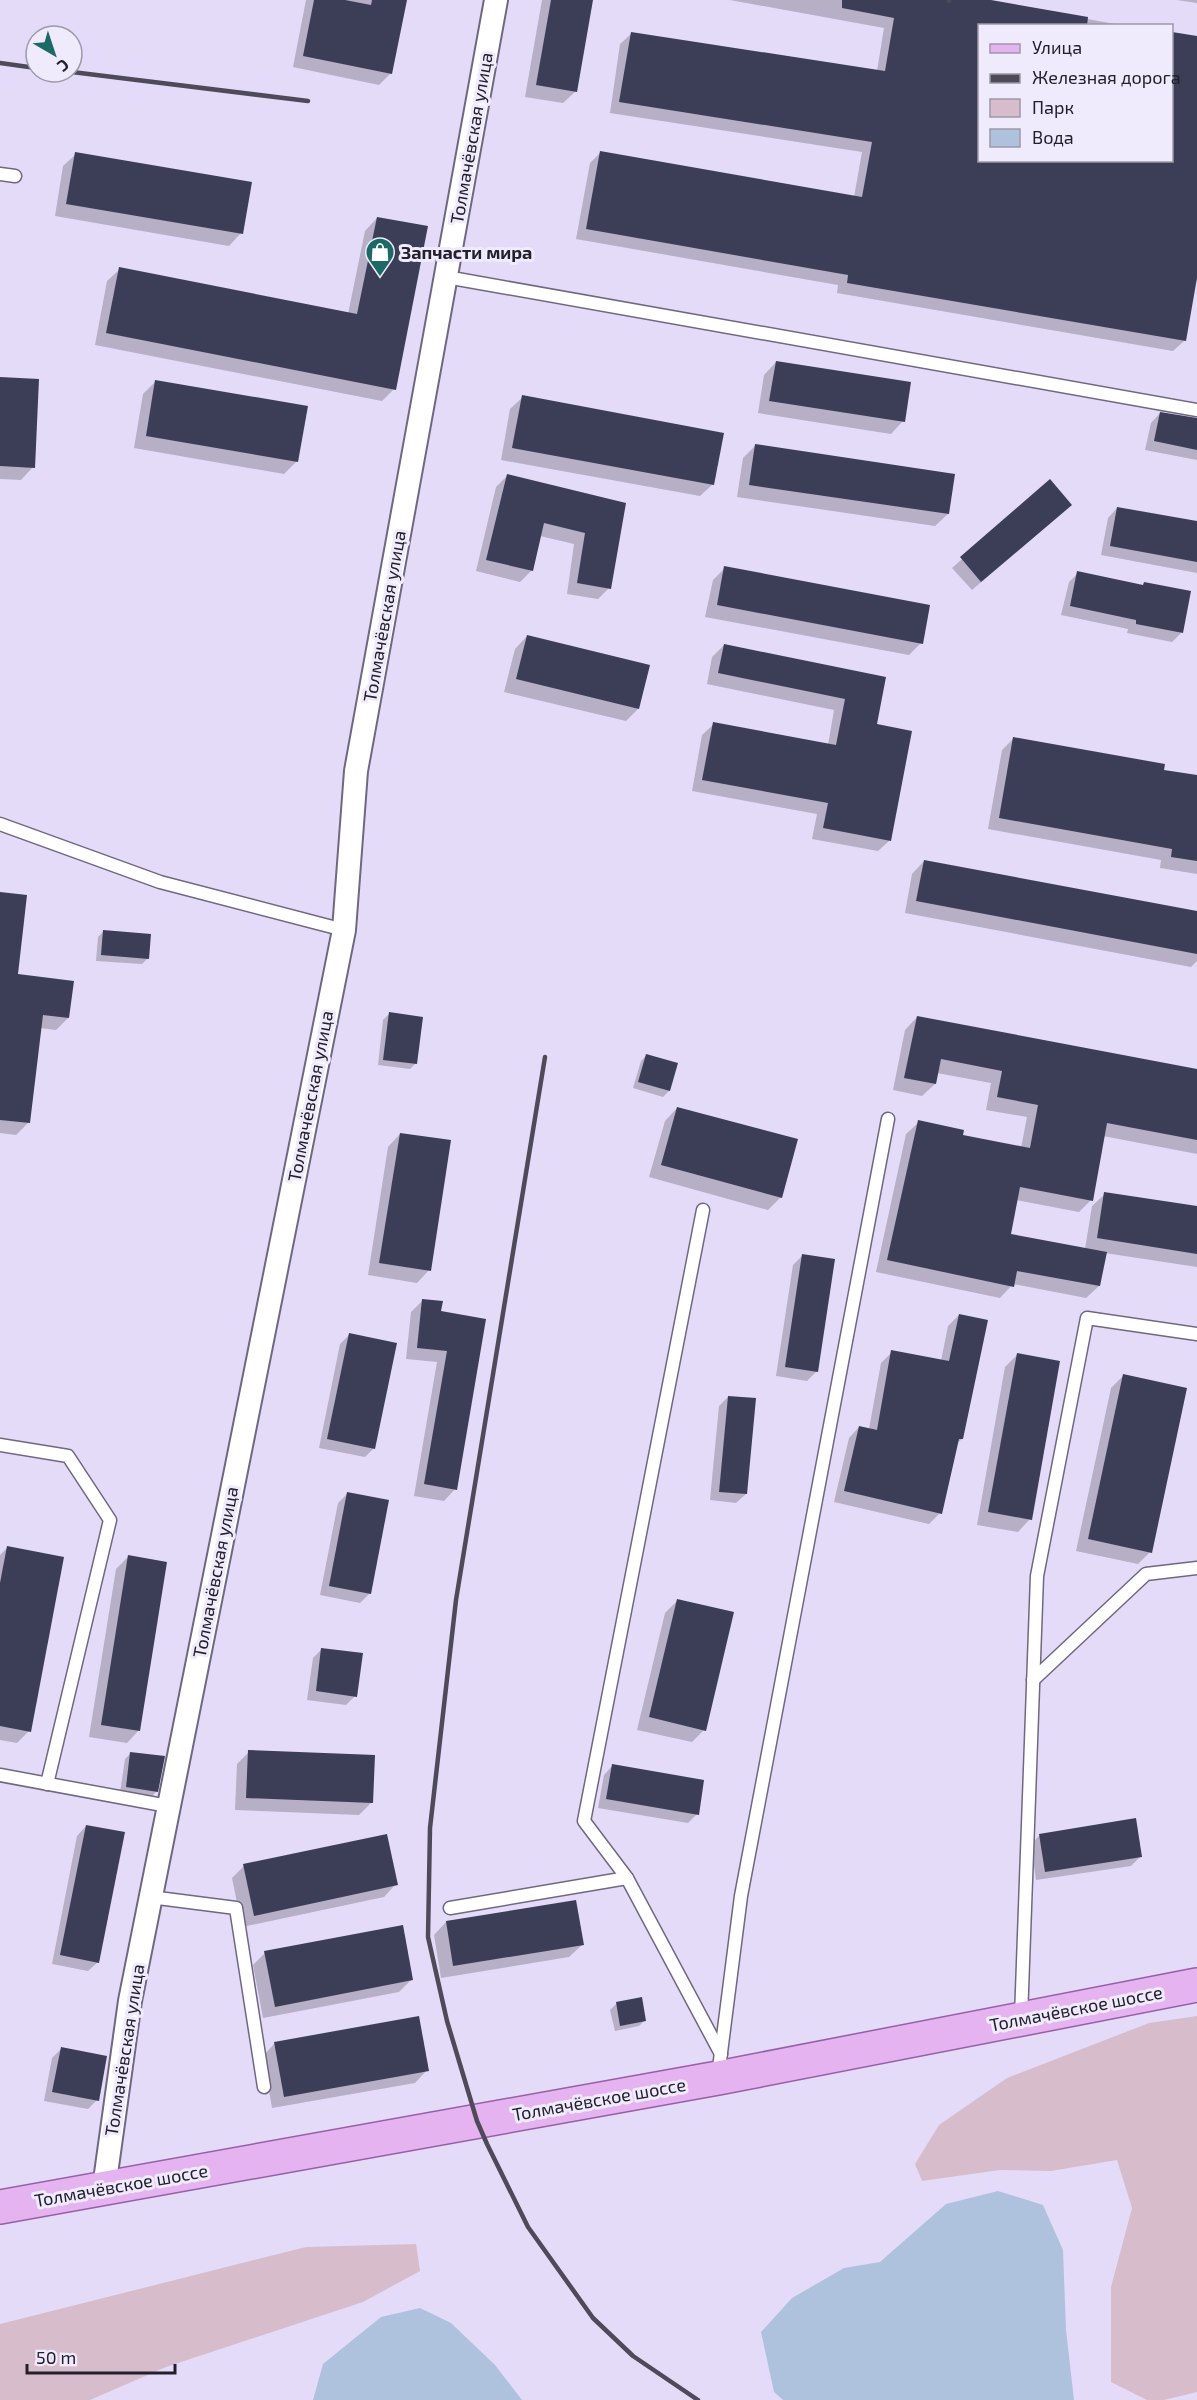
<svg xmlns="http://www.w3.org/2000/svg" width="1197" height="2400" viewBox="0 0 1197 2400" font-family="'Exo 2',sans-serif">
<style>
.green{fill:#d7bdcc}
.water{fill:#aec2dd}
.shadow{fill:#0003}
.building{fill:#3b3e56}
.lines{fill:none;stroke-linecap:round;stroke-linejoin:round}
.lane-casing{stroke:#706881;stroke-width:15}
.street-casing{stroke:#706881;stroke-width:26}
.primary-casing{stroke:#975fa6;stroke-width:36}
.lane{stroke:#fff;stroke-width:12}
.street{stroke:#fff;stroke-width:22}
.primary{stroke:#e6b3f1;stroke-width:33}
.rail{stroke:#4f4a5a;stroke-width:4.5}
.labels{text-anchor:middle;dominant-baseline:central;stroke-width:6;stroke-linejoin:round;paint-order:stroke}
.street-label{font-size:18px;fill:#23202b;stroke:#efeafc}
.poi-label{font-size:18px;font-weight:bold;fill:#23202b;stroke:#efeafc;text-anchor:start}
</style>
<rect width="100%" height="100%" fill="#e4dbf8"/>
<g class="green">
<path d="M1197,2016V2392L1164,2400H1147L1111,2382V2287L1132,2208L1117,2160L1051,2171L1000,2170L922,2181L915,2164L939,2125L1007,2078L1149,2023Z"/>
<path d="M416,2244L420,2271L363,2302L166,2367L90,2400H0V2324L306,2247Z"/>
</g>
<g class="water">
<path d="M998,2191L1043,2205L1063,2250L1066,2330L1074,2400H783L774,2392L761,2332L792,2298L844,2268L880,2262L946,2204Z"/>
<path d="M420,2308L451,2323L495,2365L522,2400H313L323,2364L381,2317Z"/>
</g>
<g class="shadow">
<path d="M306,0H406L391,73L379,85L293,67Z"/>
<path d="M542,0H591L576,91L563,103L525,97Z"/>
<path d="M730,0H983L1126,26H980V160H1172V33L1197,38V269L1184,341L1173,351L837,293L838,285L576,239L590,163L600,153L854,197L862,152L610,113L620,44L631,34L877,71L884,28Z"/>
<path d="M1177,0H1197V3Z"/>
<path d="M76,154L241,233L229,246L55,216L63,166Z"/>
<path d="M377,218L394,389L382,401L95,345L107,281L120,269L348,314L365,231Z"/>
<path d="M776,362L903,421L891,434L758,413L764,375Z"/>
<path d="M0,378L33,467L21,480L0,479Z"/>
<path d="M156,381L297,461L284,474L134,448L143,394Z"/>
<path d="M523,397L713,484L700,496L501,460L510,409Z"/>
<path d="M1160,413L1197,419V460L1145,450L1151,423Z"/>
<path d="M756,445L948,514L935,526L737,497L743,458Z"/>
<path d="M507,476L624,504L609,588L598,599L567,594L574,544L540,536L532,570L520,582L476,571L496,487Z"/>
<path d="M1050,481L1061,514L972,590L952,568Z"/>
<path d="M1117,508L1197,523V573L1101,555L1108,518Z"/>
<path d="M725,568L921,643L909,655L705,617L713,580Z"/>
<path d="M1078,573L1181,633L1172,642L1127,633L1128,629L1061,615L1069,582Z"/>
<path d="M527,636L638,709L626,721L504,692L515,649Z"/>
<path d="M724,645L885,678L875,725L890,840L878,851L812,839L817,814L692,791L702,735L714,724L828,745L834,710L707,684L712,657Z"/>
<path d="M1014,738L1162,771L1197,776V874L1160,868L1161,860L988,829L1002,750Z"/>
<path d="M924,861L1197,913V961L1191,967L905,913L912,874Z"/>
<path d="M0,893L16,975L68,1018L56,1030L40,1028L28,1123L16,1135L0,1133Z"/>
<path d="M104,931L148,958L142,964L96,961L98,937Z"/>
<path d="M389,1014L416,1063L410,1069L378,1065L383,1020Z"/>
<path d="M917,1017L1197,1071V1154L1103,1136L1091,1200L1079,1212L1016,1200L1009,1235L1085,1249L1092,1206L1105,1194L1197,1208V1267L1105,1253L1099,1286L1086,1298L1013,1284L1000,1298L876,1272L906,1134L919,1122L961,1136L1021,1148L1027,1117L986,1110L991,1083L937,1073L935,1084L922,1096L893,1090L905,1030Z"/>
<path d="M647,1055L669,1091L663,1097L633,1088L641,1061Z"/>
<path d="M677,1108L781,1197L768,1210L649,1177L665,1121Z"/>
<path d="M400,1134L429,1270L417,1283L368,1275L388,1147Z"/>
<path d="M803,1255L817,1371L807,1381L776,1376L793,1265Z"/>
<path d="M422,1301L440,1312L484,1320L455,1489L444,1501L414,1496L437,1362L406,1359L411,1312Z"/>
<path d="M959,1315L962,1439L956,1444L940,1513L929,1524L834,1502L849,1438L859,1427L869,1429L881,1363L892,1352L941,1361L948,1326Z"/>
<path d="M349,1335L374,1448L365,1457L319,1448L340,1344Z"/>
<path d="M1017,1355L1030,1519L1018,1532L977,1525L1005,1367Z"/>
<path d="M1123,1376L1150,1552L1138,1564L1076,1551L1111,1388Z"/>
<path d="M728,1397L746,1494L736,1503L710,1500L719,1406Z"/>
<path d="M347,1494L370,1593L360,1603L320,1595L338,1503Z"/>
<path d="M7,1548L29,1731L17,1743L0,1740V1555Z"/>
<path d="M128,1557L139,1730L127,1743L89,1737L116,1569Z"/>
<path d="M677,1601L704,1730L692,1742L637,1730L665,1613Z"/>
<path d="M322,1649L355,1696L346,1705L307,1700L313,1658Z"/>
<path d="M249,1752L372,1802L359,1815L235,1810L237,1764Z"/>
<path d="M131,1753L157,1791L151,1797L120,1793L125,1759Z"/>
<path d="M613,1765L697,1814L688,1823L598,1808L604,1775Z"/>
<path d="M86,1826L98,1962L88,1971L52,1964L77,1836Z"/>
<path d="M1040,1835L1141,1856L1131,1866L1036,1880L1031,1844Z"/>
<path d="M244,1866L396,1884L384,1897L242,1927L232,1878Z"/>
<path d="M446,1922L582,1945L569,1957L441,1978L434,1935Z"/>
<path d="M265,1953L411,1980L399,1992L263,2018L253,1965Z"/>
<path d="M616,2004L645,2020L639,2026L615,2031L610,2010Z"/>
<path d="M275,2043L427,2070L415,2083L272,2108L263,2056Z"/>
<path d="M62,2048L97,2100L88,2109L44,2101L52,2058Z"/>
</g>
<g class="building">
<path d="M314,0H345L371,5L372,0H407L392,74L303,56Z"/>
<path d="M551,0H593L577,92L536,85Z"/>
<path d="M842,0H991L1088,17L1087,26H980V160H1172V32L1197,36V278L1186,341L847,283L848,275L586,229L600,151L862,197L872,142L619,102L631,32L885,71L894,18L842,8Z"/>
<path d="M75,152L252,182L243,234L66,204Z"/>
<path d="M377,217L428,226L396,390L106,333L119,267L357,314Z"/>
<path d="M776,361L911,382L905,422L769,401Z"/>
<path d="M0,377L39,379L35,468L0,466Z"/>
<path d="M155,380L308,406L298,462L146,436Z"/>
<path d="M522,395L724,433L714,485L512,448Z"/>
<path d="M1160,412L1197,418V450L1154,441Z"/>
<path d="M755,444L955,474L949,514L749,485Z"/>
<path d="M507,474L626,503L611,589L577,583L585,533L544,523L533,571L486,560Z"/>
<path d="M1050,479L1072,505L981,582L960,557Z"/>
<path d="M1117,507L1197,521V562L1110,546Z"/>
<path d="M724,566L930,605L923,644L717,605Z"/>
<path d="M1077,571L1143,585L1144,582L1191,591L1183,633L1136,624V620L1070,606Z"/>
<path d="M527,635L650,665L639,709L516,679Z"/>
<path d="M724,644L886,677L877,724L912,731L891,841L823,828L828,803L702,780L713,722L836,745L845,699L718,673Z"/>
<path d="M1013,737L1165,764L1164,770L1197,775V861L1171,857L1172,849L999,818Z"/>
<path d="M924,860L1197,911V954L916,901Z"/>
<path d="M0,892L27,895L18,974L74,981L69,1018L43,1015L30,1123L0,1120Z"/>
<path d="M103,930L151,934L149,959L101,955Z"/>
<path d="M389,1012L423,1017L417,1064L383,1060Z"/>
<path d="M917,1016L1197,1069V1140L1107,1123L1093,1201L1020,1187L1011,1234L1107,1252L1100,1286L1017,1271L1014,1287L887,1260L918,1120L964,1130L963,1135L1030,1148L1038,1105L997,1097L1002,1071L941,1059L936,1084L904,1078Z"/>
<path d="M646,1054L678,1063L670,1091L638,1082Z"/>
<path d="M677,1107L798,1139L782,1198L661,1165Z"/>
<path d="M400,1133L451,1140L431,1271L379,1263Z"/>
<path d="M1104,1192L1197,1206V1254L1097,1238Z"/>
<path d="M802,1254L835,1259L818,1372L785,1367Z"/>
<path d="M422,1299L443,1301L441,1311L486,1319L457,1490L424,1484L447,1351L417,1348Z"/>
<path d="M959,1314L988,1320L963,1439H959L942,1514L844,1491L859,1426L877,1430L891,1350L949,1361Z"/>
<path d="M349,1333L397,1343L375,1449L327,1439Z"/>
<path d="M1017,1353L1060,1361L1032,1520L988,1512Z"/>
<path d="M1123,1374L1187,1388L1152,1553L1088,1539Z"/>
<path d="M728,1396L756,1398L747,1494L719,1492Z"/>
<path d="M347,1492L389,1500L371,1594L329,1586Z"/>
<path d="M7,1546L64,1557L31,1732L0,1726V1583Z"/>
<path d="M128,1555L167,1562L140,1731L101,1725Z"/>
<path d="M677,1599L734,1612L706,1731L649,1717Z"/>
<path d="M321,1648L363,1653L357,1697L316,1691Z"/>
<path d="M248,1750L375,1755L373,1803L246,1798Z"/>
<path d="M130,1752L165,1756L158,1792L126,1787Z"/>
<path d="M612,1764L704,1780L699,1815L606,1799Z"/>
<path d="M1136,1818L1142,1857L1045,1872L1039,1834Z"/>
<path d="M86,1825L125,1832L99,1963L60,1955Z"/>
<path d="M387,1834L398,1885L254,1916L243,1864Z"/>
<path d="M576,1900L584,1945L453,1966L446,1921Z"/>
<path d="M403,1925L413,1980L275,2007L264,1951Z"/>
<path d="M642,1997L646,2021L620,2026L616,2002Z"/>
<path d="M419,2016L429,2071L284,2097L274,2042Z"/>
<path d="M61,2047L107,2056L99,2101L52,2092Z"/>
</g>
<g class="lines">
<g class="lane-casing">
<g id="lane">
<path d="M0,174L15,176"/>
<path d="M446,277L1197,410"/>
<path d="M0,824L160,882L344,930"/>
<path d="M703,1210L584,1821L627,1878L721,2054"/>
<path d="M0,1445L68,1456L110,1520L47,1784"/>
<path d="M1033,1680L1146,1574L1197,1568"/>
<path d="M0,1775L168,1806"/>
<path d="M150,1897L236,1908L264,2087"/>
<path d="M450,1908L627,1878"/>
<path d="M1021,2018L1037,1576L1087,1318L1197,1334"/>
<path d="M718,2076L741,1896L888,1119"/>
</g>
</g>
<g class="street-casing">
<path id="street" d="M104,2188L130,2001L344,930L356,771L496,0"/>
</g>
<g class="primary-casing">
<path id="primary" d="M0,2207L718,2078L1197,1985"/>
</g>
<use href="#lane" class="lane"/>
<use href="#street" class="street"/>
<use href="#primary" class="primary"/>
<g class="rail">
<path d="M949,1V0"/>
<path d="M0,63L36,68"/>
<path d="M72,72L308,101"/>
<path d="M545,1057L456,1600L430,1828L428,1937L447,2021L477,2121L487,2144L528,2227L593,2318L633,2356L698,2400"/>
</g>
</g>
<defs>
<g id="shop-pin" transform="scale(1.5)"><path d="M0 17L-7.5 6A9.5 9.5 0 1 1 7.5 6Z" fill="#1c6966" stroke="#efeafc"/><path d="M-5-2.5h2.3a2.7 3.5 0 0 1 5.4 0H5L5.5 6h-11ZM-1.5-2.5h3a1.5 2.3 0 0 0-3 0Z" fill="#fff"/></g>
</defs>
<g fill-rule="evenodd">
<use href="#shop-pin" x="380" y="252"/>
</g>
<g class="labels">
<g class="street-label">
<text transform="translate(471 138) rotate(-80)">Толмачёвская улица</text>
<text transform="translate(384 616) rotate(-80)">Толмачёвская улица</text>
<text transform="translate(310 1096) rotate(-79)">Толмачёвская улица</text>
<text transform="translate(215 1572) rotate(-79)">Толмачёвская улица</text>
<text transform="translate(1076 2008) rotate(-11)">Толмачёвское шоссе</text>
<text transform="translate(124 2050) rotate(-81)">Толмачёвская улица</text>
<text transform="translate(599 2099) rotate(-10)">Толмачёвское шоссе</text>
<text transform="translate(121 2185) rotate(-10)">Толмачёвское шоссе</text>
</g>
<g class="poi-label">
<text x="401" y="252">Запчасти мира</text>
</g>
</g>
<rect x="978" y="24" width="195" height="138" fill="#efeafc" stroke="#9d99a8" stroke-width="1.5"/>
<rect x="990" y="44" width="30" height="9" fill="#e6b3f1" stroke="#9d99a8" stroke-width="1.5"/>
<text x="1032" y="54" font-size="18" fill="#23202b">Улица</text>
<rect x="990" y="74" width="30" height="9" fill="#4f4a5a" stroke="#9d99a8" stroke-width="1.5"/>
<text x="1032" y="84" font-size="18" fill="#23202b">Железная дорога</text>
<rect x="990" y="99" width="30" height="18" fill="#d7bdcc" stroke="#9d99a8" stroke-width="1.5"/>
<text x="1032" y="114" font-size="18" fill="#23202b">Парк</text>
<rect x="990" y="129" width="30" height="18" fill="#aec2dd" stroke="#9d99a8" stroke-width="1.5"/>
<text x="1032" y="144" font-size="18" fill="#23202b">Вода</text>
<g transform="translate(54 54) rotate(141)"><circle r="28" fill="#efeafc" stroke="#9d99a8" stroke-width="1.5"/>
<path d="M0-4.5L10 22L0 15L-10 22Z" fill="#1c6966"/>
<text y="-9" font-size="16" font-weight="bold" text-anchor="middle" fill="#23202b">С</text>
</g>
<path d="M27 2364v9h148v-9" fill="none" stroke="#23202b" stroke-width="3"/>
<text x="36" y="2364" font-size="18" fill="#23202b" stroke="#efeafc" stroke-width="4.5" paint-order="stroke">50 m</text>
</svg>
